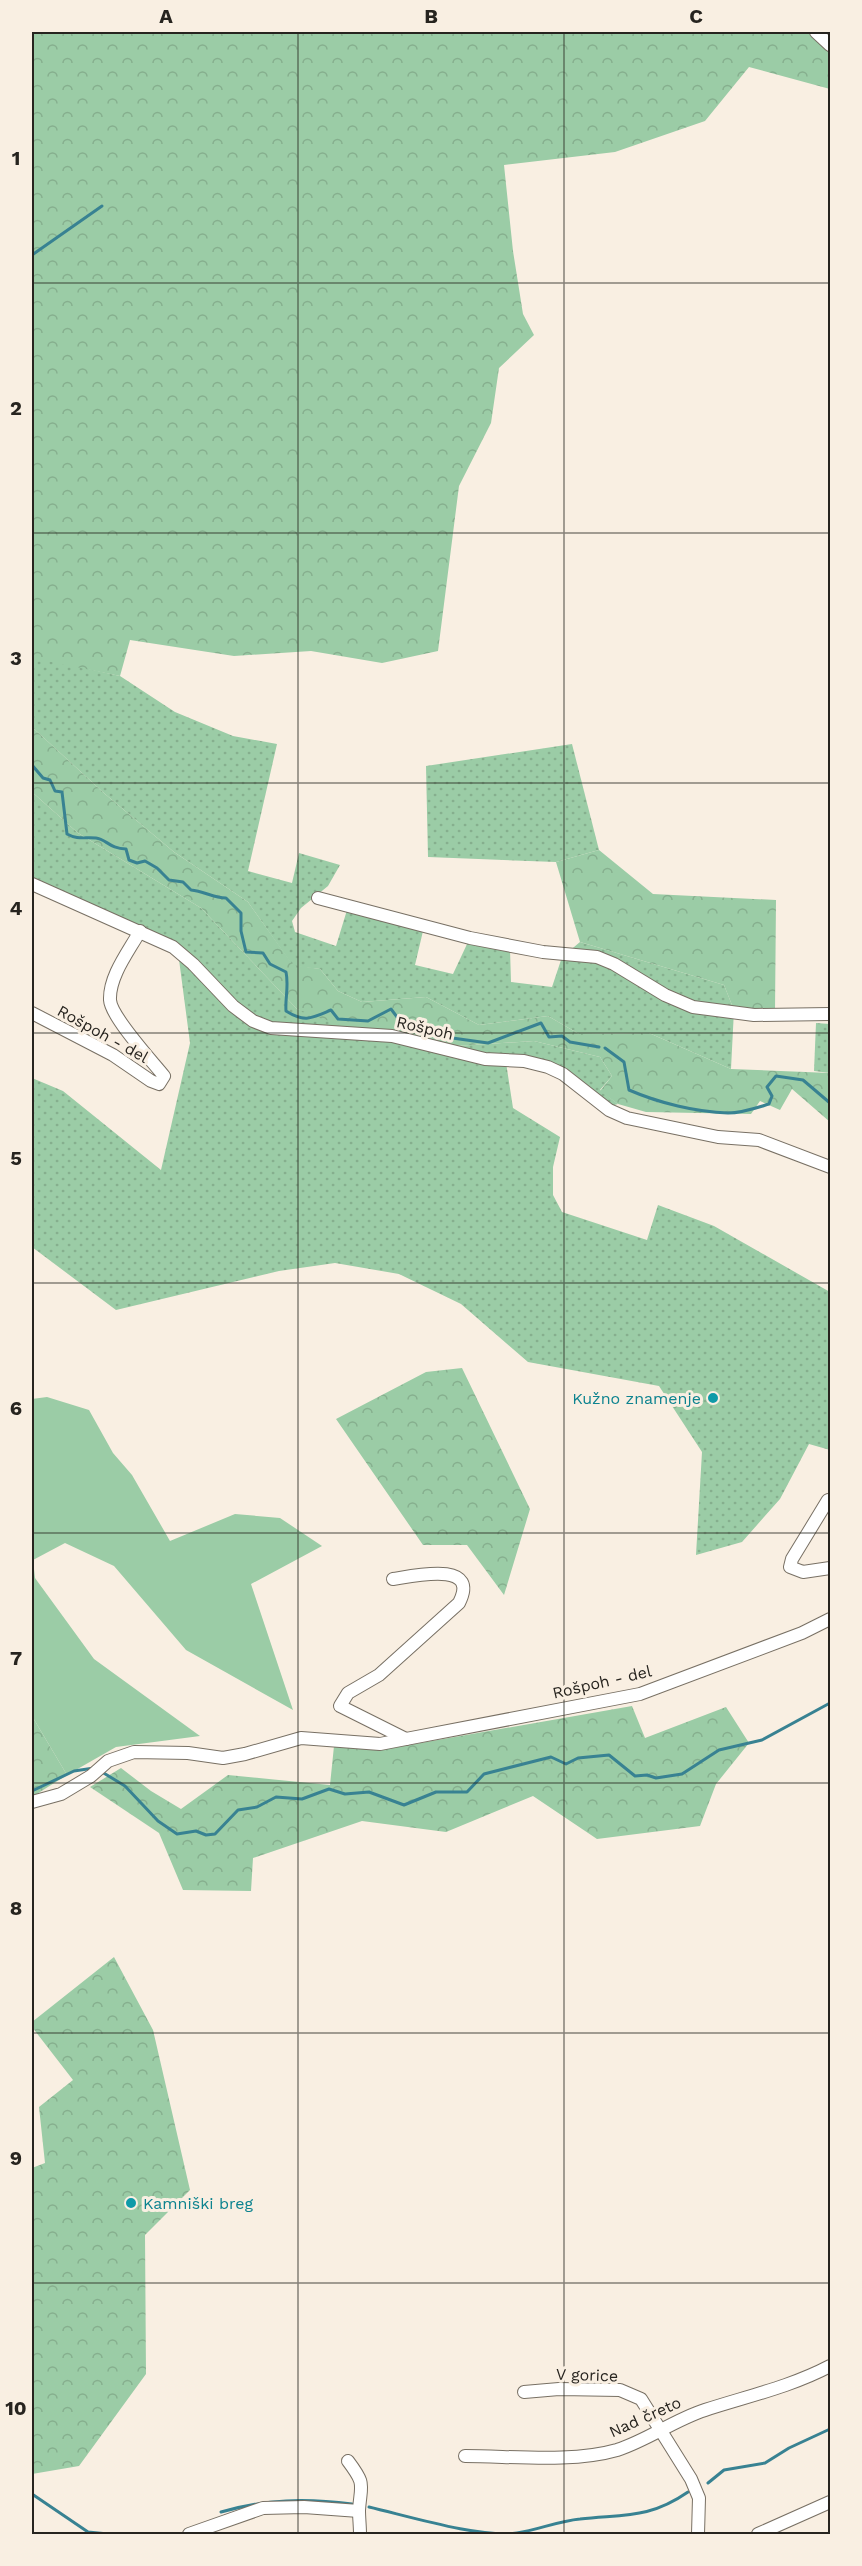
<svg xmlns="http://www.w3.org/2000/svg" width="862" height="2566" viewBox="0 0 862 2566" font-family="'Work Sans',sans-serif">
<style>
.grass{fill:url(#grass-dots)}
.forest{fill:url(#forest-crowns)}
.garden{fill:#9bcca6}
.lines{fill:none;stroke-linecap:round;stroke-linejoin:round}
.stream{stroke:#388292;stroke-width:3}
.minor-casing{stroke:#787064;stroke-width:14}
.minor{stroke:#fff;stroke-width:12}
.grid{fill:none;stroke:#27241f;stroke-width:1.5;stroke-opacity:0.55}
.culture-dot{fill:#0f9aa8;stroke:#f9efe2;stroke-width:2}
.labels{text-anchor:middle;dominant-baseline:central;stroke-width:6;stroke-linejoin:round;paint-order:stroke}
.street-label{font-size:16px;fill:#27241f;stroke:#f9efe2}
.culture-label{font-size:16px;fill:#0d838f;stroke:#f9efe2;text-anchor:end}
.neatline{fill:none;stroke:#27241f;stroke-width:2}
.grid-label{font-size:20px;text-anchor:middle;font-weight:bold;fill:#27241f}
</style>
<defs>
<pattern id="grass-dots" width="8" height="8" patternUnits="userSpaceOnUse" patternTransform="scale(1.5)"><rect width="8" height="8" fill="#9bcca6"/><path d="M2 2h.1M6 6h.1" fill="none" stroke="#86af8e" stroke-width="1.8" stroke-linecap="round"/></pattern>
<pattern id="forest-crowns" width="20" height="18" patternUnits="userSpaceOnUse" patternTransform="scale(1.5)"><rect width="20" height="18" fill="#9bcca6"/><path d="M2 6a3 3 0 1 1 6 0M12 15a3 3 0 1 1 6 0" fill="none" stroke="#86af8e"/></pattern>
</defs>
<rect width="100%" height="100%" fill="#f9efe2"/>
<g class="grass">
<path d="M35,657L120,676L175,712L233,736L277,744L248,871L292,883L299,853L340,865L328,886L301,908L292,921L295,932L336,946L347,910L423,931L415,965L453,974L468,942L510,949L511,982L552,987L562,957L580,942L724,985L734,1010L731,1069L649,1033L579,1034L548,1016L479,1025L426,997L362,1002L338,991L320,969L293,966L248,902L174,852L105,794L32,727V658Z"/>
<path d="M572,744L599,850L556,862L428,857L426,766Z"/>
<path d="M32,792L78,833L201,908L297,1009L455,1046L534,1041L600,1057L612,1076L600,1090L618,1104L611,1106L570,1075L505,1056L513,1108L560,1137L553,1167V1195L562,1212L647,1240L658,1205L714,1226L830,1292V1450L809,1444L780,1499L742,1542L696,1555L702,1452L659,1386L528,1362L461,1304L399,1274L335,1263L279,1271L116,1310L32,1247V1078L63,1091L161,1170L190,1043L178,952L32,881Z"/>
<path d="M816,1023L830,1024V1073L814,1071Z"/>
</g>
<g class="forest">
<path d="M32,32H816L830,52V89L749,67L705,121L615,152L504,165L513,251L523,314L534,335L499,368L491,423L459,486L438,651L382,663L311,651L234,656L130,640L120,676L32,658Z"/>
<path d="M32,727L105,794L174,852L248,902L293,965L320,969L338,991L362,1002L426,997L479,1025L548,1016L579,1034L649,1033L731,1069L830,1073V1122L792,1089L780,1110L760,1101L751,1114L646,1112L618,1104L600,1091L612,1076L600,1057L534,1041L455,1046L348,1028L297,1009L201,908L78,833L32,792Z"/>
<path d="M599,850L653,894L776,900L775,1011L734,1010L724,985L580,942L556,862Z"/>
<path d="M462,1368L530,1509L504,1595L467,1545H423L336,1419L426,1372Z"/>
<path d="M632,1706L645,1738L726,1707L749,1743L716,1784L700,1826L597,1839L533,1796L446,1832L362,1821L253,1858L251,1891L183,1890L159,1833L90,1787L121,1768L151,1791L181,1809L228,1775L330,1785L334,1746L392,1748Z"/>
<path d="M32,1716L67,1775L32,1797Z"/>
<path d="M114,1957L153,2030L190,2190L145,2235L146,2374L79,2466L32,2474V2168L45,2163L39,2107L73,2080L32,2027V2022Z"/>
</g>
<path class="garden" d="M47,1397L89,1410L113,1453L132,1475L170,1541L235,1514L280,1518L322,1546L251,1584L293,1710L186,1650L114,1566L65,1543L33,1560L35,1578L94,1659L200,1736L116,1747L67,1775L32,1716V1399Z"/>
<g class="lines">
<g class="stream">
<path d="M32,255L102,206"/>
<path d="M32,765L43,778L50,780L55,791L62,792L67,834C78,840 84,837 96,838C106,839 110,849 126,849L129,860L137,863L145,861L157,868L169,880L183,882L191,890C204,891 213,898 226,898L241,913V931L246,952L263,953L270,964L286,972C289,986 285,998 286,1011C305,1023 312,1018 331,1010L338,1019L368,1021L391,1009L403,1025L423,1024L438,1036L488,1043L541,1023L549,1037L562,1036L570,1042L599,1047"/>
<path d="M605,1048L624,1062L629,1090C659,1103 696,1112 728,1113C742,1113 756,1108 769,1104L772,1096L767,1087L776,1076L803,1080L830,1103"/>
<path d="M102,1772L125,1786L158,1821L177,1834L196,1831L206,1835L215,1834L238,1810L257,1807L276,1797L302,1799L329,1789L345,1794L369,1792L404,1805L436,1792H467L484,1774L551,1757L566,1764L578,1758L609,1755L635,1776L647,1775L656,1778L682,1774L719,1750L762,1740L830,1703"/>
<path d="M32,1791L74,1771L94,1768"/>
<path d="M708,2483L724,2470L765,2463L789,2448L830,2429"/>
<path d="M32,2494L88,2532L108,2534"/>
<path d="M369,2507C408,2516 479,2538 517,2533C538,2530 558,2521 580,2519C624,2514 649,2519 688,2492"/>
<path d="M221,2512C266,2499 306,2498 352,2504"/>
</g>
<g class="minor-casing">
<g id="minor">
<path d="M816,32L830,45"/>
<path d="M32,884L173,947L193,964L233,1006L253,1021L271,1028L392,1036L485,1059L524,1061L548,1067L563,1074L609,1110L627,1118L718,1137L759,1140L830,1167"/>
<path d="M318,898L470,938L543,952L597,957L614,964L665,995L693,1007L754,1015L830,1014"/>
<path d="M32,1013L113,1055L151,1081L159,1084L164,1076C152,1061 111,1017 110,1000C109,976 129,951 140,931"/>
<path d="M828,1500L792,1559L790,1567L803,1572L830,1568"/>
<path d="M393,1579C413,1576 481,1560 459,1603L379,1675L348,1693L340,1706L406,1739"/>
<path d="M32,1802L61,1794L91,1776L108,1761L134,1752L188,1753L223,1758L245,1754L301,1738L380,1744L640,1694L802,1633L830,1619"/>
<path d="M524,2392L559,2389L620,2390L641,2399L691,2479L699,2498L698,2534"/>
<path d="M465,2456C512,2456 572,2463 617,2450C648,2440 674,2420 705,2410C748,2396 790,2387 830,2366"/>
<path d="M348,2461C366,2485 361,2483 359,2510C359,2518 360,2526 360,2534"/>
<path d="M189,2534L263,2508L304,2507L359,2511"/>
<path d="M758,2534L830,2502"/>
</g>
</g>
<use href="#minor" class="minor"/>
</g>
<path class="grid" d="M298,32V2534M564,32V2534M32,283H830M32,533H830M32,783H830M32,1033H830M32,1283H830M32,1533H830M32,1783H830M32,2033H830M32,2283H830"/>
<g class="culture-dot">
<circle cx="713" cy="1398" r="6"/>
<circle cx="131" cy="2203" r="6"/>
</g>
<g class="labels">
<g class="street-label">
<text transform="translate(425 1028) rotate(13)">Rošpoh</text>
<text transform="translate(103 1034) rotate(29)">Rošpoh - del</text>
<text transform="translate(602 1682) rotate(-13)">Rošpoh - del</text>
<text transform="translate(587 2375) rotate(2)">V gorice</text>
<text transform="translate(645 2417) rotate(-24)">Nad čreto</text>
</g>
<g class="culture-label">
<text x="701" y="1398">Kužno znamenje</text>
<text x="143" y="2203" text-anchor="start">Kamniški breg</text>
</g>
</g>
<rect width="862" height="2566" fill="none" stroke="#f9efe2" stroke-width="66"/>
<rect x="33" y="33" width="796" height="2500" class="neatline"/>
<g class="grid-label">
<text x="166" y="23">A</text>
<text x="431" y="23">B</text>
<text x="696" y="23">C</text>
<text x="16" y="165">1</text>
<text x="16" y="415">2</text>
<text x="16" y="665">3</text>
<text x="16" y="915">4</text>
<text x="16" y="1165">5</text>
<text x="16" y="1415">6</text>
<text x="16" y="1665">7</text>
<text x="16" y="1915">8</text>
<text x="16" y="2165">9</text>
<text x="16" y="2415">10</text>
</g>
</svg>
